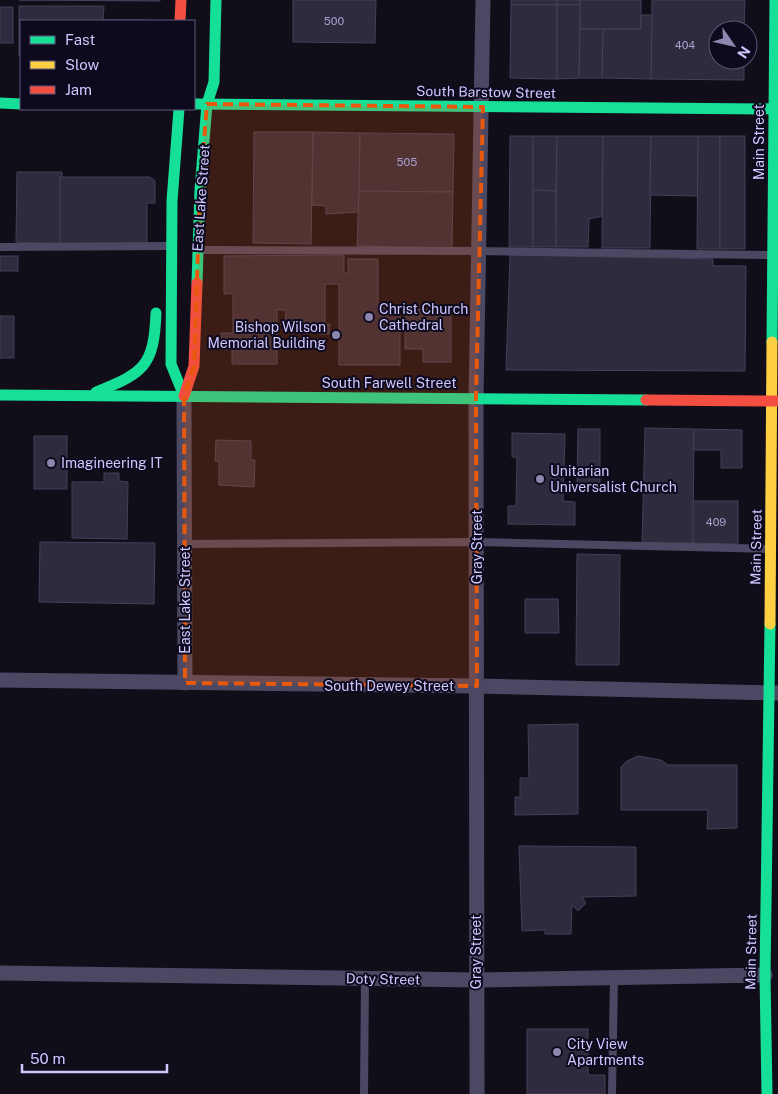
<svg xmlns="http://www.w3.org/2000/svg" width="778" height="1094" viewBox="0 0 778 1094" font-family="'Public Sans',sans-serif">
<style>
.building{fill:#2f2a3d;stroke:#453f59}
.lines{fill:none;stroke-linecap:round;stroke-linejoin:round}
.lane{stroke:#4b4863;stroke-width:8}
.street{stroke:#4b4863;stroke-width:15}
.fast{stroke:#16e098;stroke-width:11}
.slow{stroke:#ffcf43;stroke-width:11}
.jam{stroke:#f24e42;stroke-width:11}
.marked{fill:#e8590c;fill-opacity:0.2;stroke:#e8590c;stroke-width:4;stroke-dasharray:10 6;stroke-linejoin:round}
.poi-dot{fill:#8d86af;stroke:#0e0a1e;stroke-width:2}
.labels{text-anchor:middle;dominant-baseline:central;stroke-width:4;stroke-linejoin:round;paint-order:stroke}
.number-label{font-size:11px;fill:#a8a0ce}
.street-label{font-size:14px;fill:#d0c7ff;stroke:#0e0a1e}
.poi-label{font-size:14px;fill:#d0c7ff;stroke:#0e0a1e;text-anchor:start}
</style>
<rect width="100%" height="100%" fill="#110e1a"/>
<g class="building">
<path d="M19,0H160V1Z"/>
<path d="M293,0H376L375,43L293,42Z"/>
<rect x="511" y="0" width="46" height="5"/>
<rect x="557" y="0" width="23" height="5"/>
<rect x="580" y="0" width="61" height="29"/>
<path d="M652,0H745L744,30H718V60H744V80L651,79Z"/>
<path d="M511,5H557V79L510,78Z"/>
<path d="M557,5H580L579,78L557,79Z"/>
<path d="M19,6H104L103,21H21V55H19Z"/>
<rect x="0" y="7" width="13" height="36"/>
<path d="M641,15H652L651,79L602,78L603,29H641Z"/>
<rect x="103" y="20" width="45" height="1"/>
<path d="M580,29H603L602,78H579Z"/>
<path d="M254,132H313L311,244L253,243Z"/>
<path d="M313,132L360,133L359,212L326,214V206L312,205Z"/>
<path d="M360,133L454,134L453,192L359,191Z"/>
<path d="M510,136H533V247H509Z"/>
<path d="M533,136H557L556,191L533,190Z"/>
<path d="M557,136H603L602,216L589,219L588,247H556Z"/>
<path d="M603,136H651L650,248H602Z"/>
<path d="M651,136H698V196L650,195Z"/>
<path d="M698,136H720V249H697Z"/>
<rect x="720" y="136" width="25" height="113"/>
<path d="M17,172H62L60,244L16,242Z"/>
<path d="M60,177H150L155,181V203H147V244H60Z"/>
<path d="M533,190L556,191V247H533Z"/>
<path d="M359,191L453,192L452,248L357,246Z"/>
<path d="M344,255V273H348V259H378V308H400V365H339V284H325V324H330L329,334H319V324H285L286,310H277V364H232V349H222L221,333H233V294H224V256Z"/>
<path d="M510,255L713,259V266H746L745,371L506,370Z"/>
<rect x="0" y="256" width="18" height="15"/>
<path d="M405,309H451V362H423V349H405Z"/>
<rect x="0" y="316" width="14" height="42"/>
<path d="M645,428L694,429L693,543H642Z"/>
<path d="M578,429H600V488H577Z"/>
<path d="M694,429L742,430V468H721V450H693Z"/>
<path d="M512,433L565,434L563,501L575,502V525L508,524V506H516L517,457H512Z"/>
<rect x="34" y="436" width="33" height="53"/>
<path d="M216,440L251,441V460H255L254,487L219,485V461H215Z"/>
<path d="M104,473H119V481L128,482L127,539L72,538V482H104Z"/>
<path d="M693,501H738V544L693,543Z"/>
<path d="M40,542L155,543L154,604L39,602Z"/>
<path d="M577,554L620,555L619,665H576Z"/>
<path d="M525,599H558L559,633H525Z"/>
<path d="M578,724V814L515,815V797H520V778H529L528,725Z"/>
<path d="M638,756L661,760L668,765H737V828L707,829L708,810H621V767L627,761Z"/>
<path d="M519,846L636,847V896L582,897L586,903L578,911L572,905L571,934H545V930L522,931Z"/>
<path d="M527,1029H588V1075H605V1094H527Z"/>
</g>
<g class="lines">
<g class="lane">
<path d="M0,247L170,246"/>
<path d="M200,250L479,251L771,255"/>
<path d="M184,544L477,542L770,549"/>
<path d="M364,1094L365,979"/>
<path d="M612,1094L614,978"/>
</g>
<g class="street">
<path d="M184,396L185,683"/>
<path d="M0,680L477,686L778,693"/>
<path d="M0,973L476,980L765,975"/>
<path d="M477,1094L476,398L483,0"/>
</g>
<g class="fast">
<path d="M0,103L21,104"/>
<path d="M194,104L778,109"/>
<path d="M179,109L172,201L171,364L184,396"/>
<path d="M197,283L200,190L207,104L214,82L216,0"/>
<path d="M772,342L775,0"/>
<path d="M96,392C144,373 154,366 156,313"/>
<path d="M0,395L646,400"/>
<path d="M767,1094L765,975L770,624"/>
</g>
<path class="slow" d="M770,624L772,342"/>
<g class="jam">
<path d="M180,21L181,0"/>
<path d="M184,396L194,366L197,283"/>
<path d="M646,400L778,401"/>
</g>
</g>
<path class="marked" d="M207,104L483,107L476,398L477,686L185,683L184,396L194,366L200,190Z"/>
<g class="poi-dot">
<circle cx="369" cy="317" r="5"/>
<circle cx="336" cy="335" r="5"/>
<circle cx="51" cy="463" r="5"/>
<circle cx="540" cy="479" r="5"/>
<circle cx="557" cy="1052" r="5"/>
</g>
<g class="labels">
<g class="number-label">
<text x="334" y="21">500</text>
<text x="685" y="45">404</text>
<text x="407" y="162">505</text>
<text x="716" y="522">409</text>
</g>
<g class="street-label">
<text transform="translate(486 92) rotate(1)">South Barstow Street</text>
<text transform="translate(759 142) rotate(-90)">Main Street</text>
<text transform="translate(201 198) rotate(-86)">East Lake Street</text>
<text x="389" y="383">South Farwell Street</text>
<text transform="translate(477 547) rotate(-90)">Gray Street</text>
<text transform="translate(756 547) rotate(-89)">Main Street</text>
<text transform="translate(185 600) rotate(-90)">East Lake Street</text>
<text x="389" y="686">South Dewey Street</text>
<text transform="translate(476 952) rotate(-90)">Gray Street</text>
<text transform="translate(751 952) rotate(-89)">Main Street</text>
<text transform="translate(383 979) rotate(1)">Doty Street</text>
</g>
<g class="poi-label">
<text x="379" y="309">Christ Church<tspan x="379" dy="16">Cathedral</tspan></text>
<text x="326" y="327" text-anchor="end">Bishop Wilson<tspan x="326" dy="16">Memorial Building</tspan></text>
<text x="61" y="463">Imagineering IT</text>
<text x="550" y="471">Unitarian<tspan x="550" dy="16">Universalist Church</tspan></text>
<text x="567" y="1044">City View<tspan x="567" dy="16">Apartments</tspan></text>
</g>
</g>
<rect x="20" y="20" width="175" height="90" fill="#0e0a1e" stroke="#5c5678"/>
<rect x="30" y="36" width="25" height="8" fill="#16e098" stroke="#5c5678"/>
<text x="65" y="45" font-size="15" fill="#d0c7ff">Fast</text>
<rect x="30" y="61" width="25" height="8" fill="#ffcf43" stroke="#5c5678"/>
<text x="65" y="70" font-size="15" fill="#d0c7ff">Slow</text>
<rect x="30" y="86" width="25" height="8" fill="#f24e42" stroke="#5c5678"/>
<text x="65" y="95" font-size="15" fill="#d0c7ff">Jam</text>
<g transform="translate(733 45) rotate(124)"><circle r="24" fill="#0e0a1e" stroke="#5c5678"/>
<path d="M0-4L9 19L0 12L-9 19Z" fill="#8d86af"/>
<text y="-8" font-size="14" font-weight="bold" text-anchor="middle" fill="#d0c7ff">N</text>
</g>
<path d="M22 1064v8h145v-8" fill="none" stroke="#d0c7ff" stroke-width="2.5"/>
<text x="30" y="1064" font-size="15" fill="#d0c7ff" stroke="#0e0a1e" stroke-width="4" paint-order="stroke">50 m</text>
</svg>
